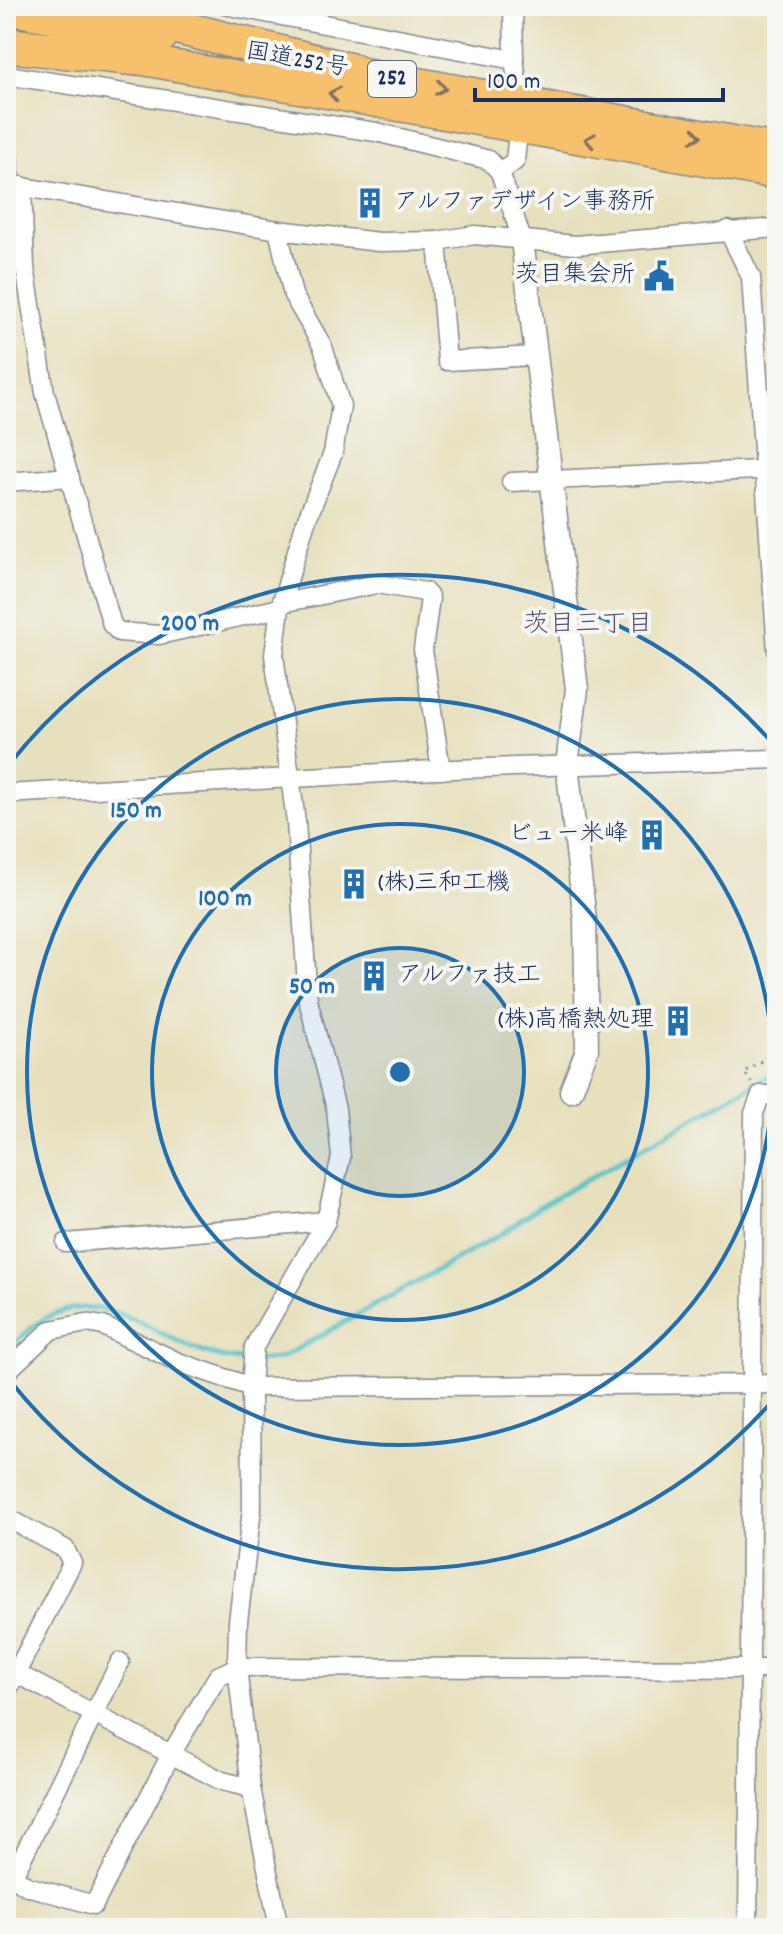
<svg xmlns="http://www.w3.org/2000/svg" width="783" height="1934" viewBox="0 0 783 1934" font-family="Dekko,'Klee One',sans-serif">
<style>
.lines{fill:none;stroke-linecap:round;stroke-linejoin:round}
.stream{stroke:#54c2c8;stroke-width:5}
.minor-casing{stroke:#81888e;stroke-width:21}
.tertiary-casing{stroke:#81888e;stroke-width:25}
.trunk-casing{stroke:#81888e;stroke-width:33}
.motorway-casing{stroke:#81888e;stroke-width:37}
.path{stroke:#81888e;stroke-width:3;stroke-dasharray:2 6;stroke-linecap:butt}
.minor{stroke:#fff;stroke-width:18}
.tertiary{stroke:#fff;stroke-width:22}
.trunk{stroke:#f7c06c;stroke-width:30}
.motorway{stroke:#f7c06c;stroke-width:34}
.oneway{stroke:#7e7064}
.ring{fill:none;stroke:#1f6fb2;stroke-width:4}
.labels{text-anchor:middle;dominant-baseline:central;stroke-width:8;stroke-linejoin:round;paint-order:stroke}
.shield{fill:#f6f6f2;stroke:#5d6b8a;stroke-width:2}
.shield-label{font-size:22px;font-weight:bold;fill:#1b2f5e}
.street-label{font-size:24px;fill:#1b2f5e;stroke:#f6f6f2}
.poi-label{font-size:24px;fill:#1b2f5e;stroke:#f6f6f2;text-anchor:start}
.neighbourhood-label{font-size:26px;fill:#58537d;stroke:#f6f6f2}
.centre{fill:#1f6fb2;stroke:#f6f6f2;stroke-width:4}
.ring-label{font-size:24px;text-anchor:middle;font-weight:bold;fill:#1f6fb2;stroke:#f6f6f2;stroke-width:8;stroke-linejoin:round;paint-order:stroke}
</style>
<rect width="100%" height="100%" fill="#f6f6f2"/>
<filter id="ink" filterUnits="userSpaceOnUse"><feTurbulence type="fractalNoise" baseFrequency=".0125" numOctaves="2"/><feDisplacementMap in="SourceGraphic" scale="16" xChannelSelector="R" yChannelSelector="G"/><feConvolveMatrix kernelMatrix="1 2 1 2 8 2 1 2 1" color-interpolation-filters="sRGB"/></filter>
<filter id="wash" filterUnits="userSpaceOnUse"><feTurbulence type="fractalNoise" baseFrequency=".006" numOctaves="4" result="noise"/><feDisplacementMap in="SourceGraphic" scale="32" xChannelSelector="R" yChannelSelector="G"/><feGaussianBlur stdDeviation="1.8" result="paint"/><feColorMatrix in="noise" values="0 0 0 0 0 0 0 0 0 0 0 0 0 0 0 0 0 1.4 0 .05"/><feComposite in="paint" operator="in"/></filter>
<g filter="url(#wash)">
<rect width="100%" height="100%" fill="#e7e0bd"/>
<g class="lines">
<path class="stream" d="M6,1351C19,1340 34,1323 50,1316C108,1287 161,1342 213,1355C234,1361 260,1362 281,1358L501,1234L537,1208L777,1071"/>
</g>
</g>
<g filter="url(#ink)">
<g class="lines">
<g class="minor-casing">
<g id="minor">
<path d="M229,6L514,60"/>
<path d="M6,75L376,132L489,160L500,172L515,161L521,104L514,60L513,6"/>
<path d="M6,136L11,184"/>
<path d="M500,172L522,240"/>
<path d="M6,184L278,230L379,242L437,241L475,235L575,245L777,228"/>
<path d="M22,186L25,267L45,393L112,625L119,632L159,635L280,608"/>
<path d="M278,230L293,295L323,347L341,406L333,453L305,524L280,608L274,655L296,822L308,1000L336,1109L341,1157L326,1221L254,1347L251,1387L252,1509L238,1621L237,1667L251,1788L279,1928"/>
<path d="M728,230L751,277L777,650"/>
<path d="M437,241L447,361L535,356"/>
<path d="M6,482L70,477"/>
<path d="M511,482L777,469"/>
<path d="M282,603L377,584L425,592L430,598L423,650L441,770"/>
<path d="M6,794L453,769L777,759"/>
<path d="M66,1243L326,1221"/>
<path d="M6,1372L51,1330L86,1323L103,1326L178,1362L251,1387L777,1384"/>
<path d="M6,1517L65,1549L72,1563L6,1693"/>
<path d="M6,1668L222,1781L251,1788"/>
<path d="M6,1872L27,1886L94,1905L171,1754L218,1676L237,1667L777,1669"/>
<path d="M13,1876L120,1662"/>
<path d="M748,1928L754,1113L761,1095H777"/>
</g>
</g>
<g class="tertiary-casing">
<path id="tertiary" d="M522,240L577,689L567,764L585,920L587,1050L571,1091"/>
</g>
<g class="trunk-casing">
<g id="trunk">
<path d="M6,9L162,37"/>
<path d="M110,54L777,174"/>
<path d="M331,67L777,149"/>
</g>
</g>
<g class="motorway-casing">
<g id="motorway">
<path d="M103,6L140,18L353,71"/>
<path d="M6,45L133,58"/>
</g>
</g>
<path class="path" d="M752,1083L744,1072L777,1051"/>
<use href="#minor" class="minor"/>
<use href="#tertiary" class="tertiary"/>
<use href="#trunk" class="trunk"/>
<use href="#motorway" class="motorway"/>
</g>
<defs><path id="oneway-chevron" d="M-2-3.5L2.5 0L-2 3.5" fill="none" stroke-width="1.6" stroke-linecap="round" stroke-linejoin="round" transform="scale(2)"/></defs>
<g class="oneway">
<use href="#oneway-chevron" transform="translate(441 88) rotate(11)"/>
<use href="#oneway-chevron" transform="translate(334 94) rotate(-170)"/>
<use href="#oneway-chevron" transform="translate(696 136) rotate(10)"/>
<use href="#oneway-chevron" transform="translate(590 140) rotate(-170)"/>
</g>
</g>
<circle cx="400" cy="1072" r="124" fill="#1f6fb2" fill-opacity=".12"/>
<g class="ring">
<circle cx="400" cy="1072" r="124"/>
<circle cx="400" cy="1072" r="248"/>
<circle cx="400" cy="1072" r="373"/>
<path d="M775 1398A497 497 0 0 1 8 1378M8 766A497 497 0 0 1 775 746"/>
</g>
<defs>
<g id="building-bare" transform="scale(2.4)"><path d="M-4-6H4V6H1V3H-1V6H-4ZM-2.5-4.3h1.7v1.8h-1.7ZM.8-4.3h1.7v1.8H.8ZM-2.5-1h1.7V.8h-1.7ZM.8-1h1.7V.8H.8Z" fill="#1f6fb2" stroke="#f6f6f2" stroke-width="2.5" paint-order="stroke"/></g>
<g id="civic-bare" transform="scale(2.4)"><path d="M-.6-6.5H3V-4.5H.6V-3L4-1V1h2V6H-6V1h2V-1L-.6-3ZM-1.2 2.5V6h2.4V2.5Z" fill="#1f6fb2" stroke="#f6f6f2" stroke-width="2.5" paint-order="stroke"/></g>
</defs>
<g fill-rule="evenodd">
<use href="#building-bare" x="370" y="203"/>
<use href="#civic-bare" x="659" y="276"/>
<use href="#building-bare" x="652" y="835"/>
<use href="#building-bare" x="354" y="884"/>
<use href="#building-bare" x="374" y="976"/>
<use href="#building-bare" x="678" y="1021"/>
</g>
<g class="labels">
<rect class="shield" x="368" y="61" width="48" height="36" rx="6"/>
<g class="shield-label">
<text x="392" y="79">252</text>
</g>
<g class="street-label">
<text transform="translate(297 61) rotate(10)">国道252号</text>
</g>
<g class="poi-label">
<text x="394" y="203">アルファデザイン事務所</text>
<text x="635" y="276" text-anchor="end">茨目集会所</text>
<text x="628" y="835" text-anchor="end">ビュー米峰</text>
<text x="378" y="884">(株)三和工機</text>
<text x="398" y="976">アルファ技工</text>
<text x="654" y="1021" text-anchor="end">(株)高橋熱処理</text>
</g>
<g class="neighbourhood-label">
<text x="588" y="625">茨目三丁目</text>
</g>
</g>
<circle cx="400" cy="1072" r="12" class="centre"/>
<g class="ring-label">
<text x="190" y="630">200 m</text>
<text x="136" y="817">150 m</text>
<text x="225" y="905">100 m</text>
<text x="312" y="993">50 m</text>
</g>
<rect width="783" height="1934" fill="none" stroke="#f6f6f2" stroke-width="32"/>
<path d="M475 88v12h248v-12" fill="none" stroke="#1b2f5e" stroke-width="4"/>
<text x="487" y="88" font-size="24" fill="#1b2f5e" stroke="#f6f6f2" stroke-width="6" paint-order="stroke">100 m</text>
</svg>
